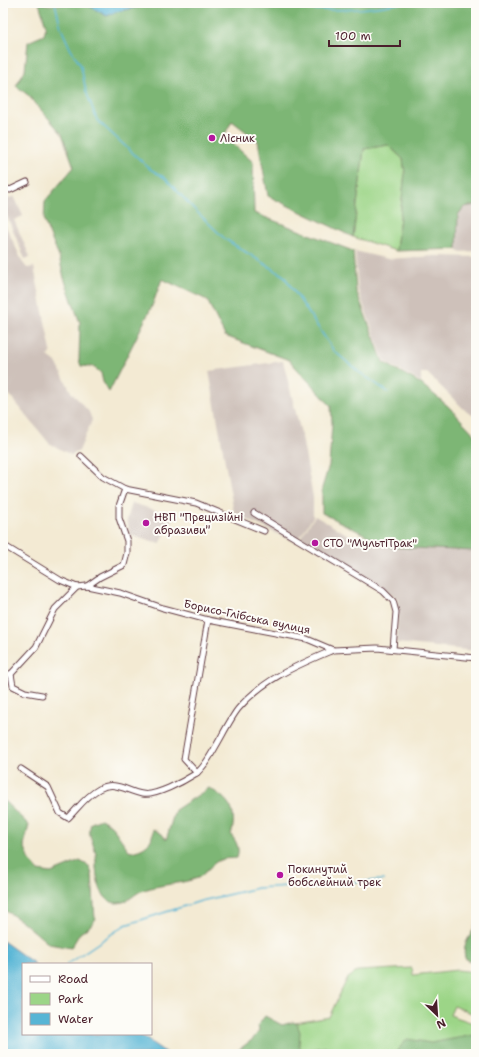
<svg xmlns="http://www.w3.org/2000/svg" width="479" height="1057" viewBox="0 0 479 1057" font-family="'Shantell Sans',sans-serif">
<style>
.industrial{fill:#cec1ba}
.green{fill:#9cd587;stroke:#737a59}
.forest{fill:#7db674;stroke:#646a50}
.water{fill:#57b5d5;stroke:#506a80}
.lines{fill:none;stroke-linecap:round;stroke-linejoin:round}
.stream{stroke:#57b5d5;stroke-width:1.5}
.street-casing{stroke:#633d44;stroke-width:7}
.street{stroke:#fff;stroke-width:5}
.poi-dot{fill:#b5179e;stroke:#fdfcf7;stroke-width:1.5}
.labels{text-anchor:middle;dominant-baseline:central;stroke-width:4;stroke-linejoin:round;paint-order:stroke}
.poi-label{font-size:11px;fill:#4a1f2b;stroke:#fdfcf7;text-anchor:start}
.street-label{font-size:11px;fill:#4a1f2b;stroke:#fdfcf7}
</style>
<rect width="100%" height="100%" fill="#fdfcf7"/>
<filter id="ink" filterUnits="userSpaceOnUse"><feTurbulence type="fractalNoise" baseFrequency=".025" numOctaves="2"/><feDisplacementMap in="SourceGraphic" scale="8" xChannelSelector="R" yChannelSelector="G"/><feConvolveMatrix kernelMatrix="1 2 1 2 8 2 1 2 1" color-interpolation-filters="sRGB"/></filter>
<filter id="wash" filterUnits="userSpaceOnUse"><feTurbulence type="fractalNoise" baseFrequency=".012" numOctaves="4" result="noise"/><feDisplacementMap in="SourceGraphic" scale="16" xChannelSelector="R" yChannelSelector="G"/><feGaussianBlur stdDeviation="0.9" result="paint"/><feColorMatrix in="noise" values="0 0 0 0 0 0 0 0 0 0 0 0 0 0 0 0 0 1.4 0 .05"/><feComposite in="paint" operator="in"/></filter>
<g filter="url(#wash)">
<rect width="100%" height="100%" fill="#f3ead3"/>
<g class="industrial">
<path d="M4,191L8,199L14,196L23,216L14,220L30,257L25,259L3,207Z"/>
<path d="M476,205V251L459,252L457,249L458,215L464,207Z"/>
<path d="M3,220L23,263L27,268L34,267L51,351L48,356L56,362L71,392L89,412L92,420L79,451L71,455L49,443L3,387Z"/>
<path d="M355,251L388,259L436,256L476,257V417L467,412L427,373H421V382L384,361L358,290Z"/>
<path d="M283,361L302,437L313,497V517L296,543L234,513L209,371Z"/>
<path d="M132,503L174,516L160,544L130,535L127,520Z"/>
<path d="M315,516L350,536L390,547L474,551L470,571L476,573V651L397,643L398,599L386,589L300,539Z"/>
</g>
<g class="green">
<path d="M388,145L403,159L405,173L396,251L353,237L364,149Z"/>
<path d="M412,968L413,975L457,970L476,972V1015L454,1006L450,1015L476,1024V1054H287L262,1029L329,1017L347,979L358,971Z"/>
</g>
<g class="forest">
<path d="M39,3L50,5L84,3L107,16L115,12L157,3H476V205L464,207L458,215L457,249L396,251L405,173L403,159L388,145L364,149L353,237L268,196L258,141L232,121L224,136L253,162L254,213L353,251L356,290L383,362L420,383L448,406L476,436V551L390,547L322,513V488L329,465L332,424L331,406L289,360L225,336L207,300L162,279L152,306L109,392L103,382L101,373L94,367L81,366L79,360L80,323L64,278L59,257L44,221L45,201L74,167L62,134L28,95L16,86L25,70L28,42L44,35L46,26Z"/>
<path d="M209,788C230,800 238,811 231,835C237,842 240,849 237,858C232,859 228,858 224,859C212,861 208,872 198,878C181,884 162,884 144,890C137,892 132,898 126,901C100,912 95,875 96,858C96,843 86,839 91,823L101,819L111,825L130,852C144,850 153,844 153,829L162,834L166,840L175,810Z"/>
<path d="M3,800L29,825L24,845L30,861L39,871L51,873L80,861L89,866L92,874L95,920L88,928L80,933L71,948L49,944L23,922L3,909Z"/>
<path d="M476,921V965L465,958C461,941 473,937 476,921Z"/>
<path d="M265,1016L282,1025L293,1022L297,1024L300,1032L299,1046L303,1050C313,1051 331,1041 336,1054H233L253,1039L259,1031L258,1025Z"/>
<path d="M474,1035L476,1037V1054H391L396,1052L407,1039L431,1043Z"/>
</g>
<g class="water">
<path d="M84,3H157L115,12L107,16Z"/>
<path d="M3,941L35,964H23V1034H139L168,1054H3Z"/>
</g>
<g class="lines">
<g class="stream">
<path d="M55,3L61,28L70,48L81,66L86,91L97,120L150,169L165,178L196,211L225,239L284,276L334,351L359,372L388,392"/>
<path d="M267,3C312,13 356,12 401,3"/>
<path d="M67,964L125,925L201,901L257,888L384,880"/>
</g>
</g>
</g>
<g filter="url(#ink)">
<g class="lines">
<g class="street-casing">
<g id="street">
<path d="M3,187L10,190L27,182"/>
<path d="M81,456L103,477L125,489"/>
<path d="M254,513L383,591L393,601L396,612L393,649"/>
<path d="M3,545L60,580L77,587L87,586L120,593L163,608L208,620L307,639L333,650L377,648L476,658"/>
<path d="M87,586L100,577L124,565L127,553V541L119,518V506L125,489L196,503L264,531"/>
<path d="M3,674H11L36,647L55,609L77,587"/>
<path d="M11,674L13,686L25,692L42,695"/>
<path d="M21,769L48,787L60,813L68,818C78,808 86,796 99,789C115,780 126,791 142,794C155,797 184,781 195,774C208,767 226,724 238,709C263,679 298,665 333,650"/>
<path d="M197,773L184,759L208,620"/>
</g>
</g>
<use href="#street" class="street"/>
</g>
</g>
<g class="poi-dot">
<circle cx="212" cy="138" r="4"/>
<circle cx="146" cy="523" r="4"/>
<circle cx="315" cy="543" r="4"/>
<circle cx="280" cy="875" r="4"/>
</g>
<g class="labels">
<g class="poi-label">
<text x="220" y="138">Лісник</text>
<text x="154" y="517">НВП "Прецизійні<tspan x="154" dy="13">абразиви"</tspan></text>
<text x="323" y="543">СТО "МультіТрак"</text>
<text x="288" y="869">Покинутий<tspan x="288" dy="13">бобслейний трек</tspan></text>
</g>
<g class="street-label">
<text transform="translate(247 617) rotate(12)">Борисо-Глібська вулиця</text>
</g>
</g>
<rect width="479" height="1057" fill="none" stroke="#fdfcf7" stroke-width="16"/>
<rect x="22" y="963" width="130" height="72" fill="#fdfcf7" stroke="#b5a4a5"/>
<rect x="30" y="976" width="20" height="6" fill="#ffffff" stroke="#b5a4a5"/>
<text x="58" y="983" font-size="12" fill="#4a1f2b">Road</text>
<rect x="30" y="993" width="20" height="12" fill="#9cd587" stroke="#b5a4a5"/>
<text x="58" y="1003" font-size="12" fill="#4a1f2b">Park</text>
<rect x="30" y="1013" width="20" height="12" fill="#57b5d5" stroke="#b5a4a5"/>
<text x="58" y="1023" font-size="12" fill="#4a1f2b">Water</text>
<g transform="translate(437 1015) rotate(155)" stroke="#fdfcf7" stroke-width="3" paint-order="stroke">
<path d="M0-3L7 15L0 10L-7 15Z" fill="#4a1f2b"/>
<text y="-6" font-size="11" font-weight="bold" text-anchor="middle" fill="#4a1f2b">N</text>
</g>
<path d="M329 40v6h71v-6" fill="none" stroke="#4a1f2b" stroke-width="2"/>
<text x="335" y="40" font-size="12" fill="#4a1f2b" stroke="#fdfcf7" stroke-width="3" paint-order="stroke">100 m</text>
</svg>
